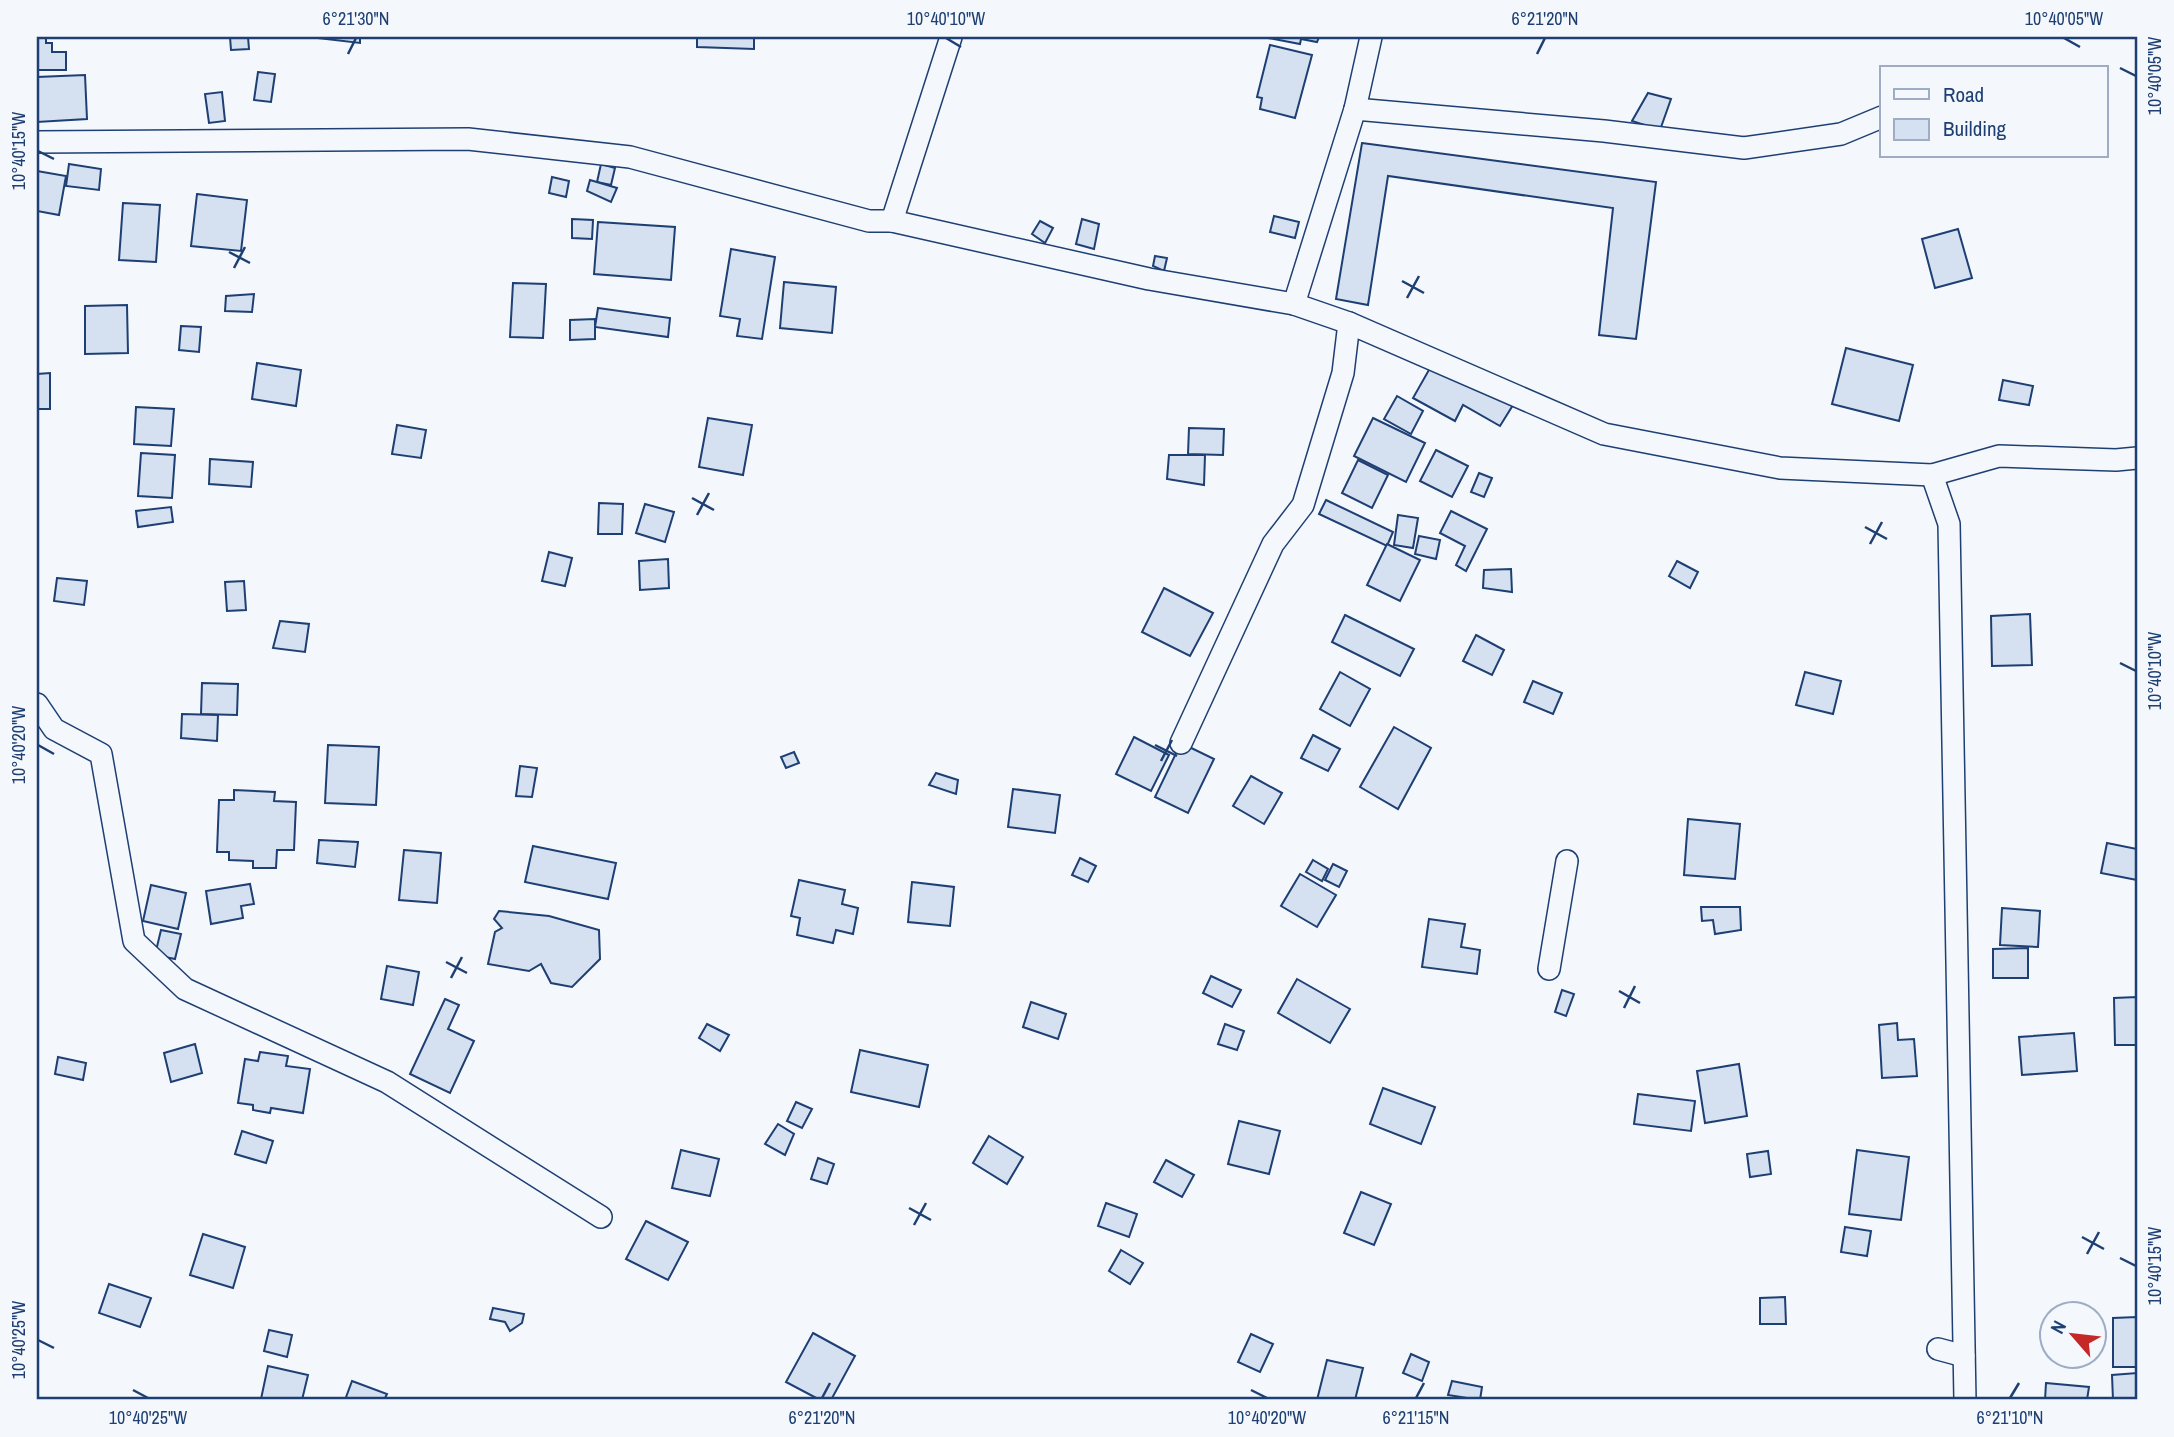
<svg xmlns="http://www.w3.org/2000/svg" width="2174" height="1437" viewBox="0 0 2174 1437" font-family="'Archivo Narrow',sans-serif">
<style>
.building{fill:#d5e0f0;stroke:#1d3f73;stroke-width:2}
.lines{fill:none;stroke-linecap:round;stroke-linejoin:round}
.minor-casing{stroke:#1d3f73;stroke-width:24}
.minor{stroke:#f4f7fb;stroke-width:21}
.ticks{fill:none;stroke:#1d3f73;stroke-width:2.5}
.neatline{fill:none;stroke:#1d3f73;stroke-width:2.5}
.ticks-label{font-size:18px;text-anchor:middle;fill:#1d3f73}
</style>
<rect width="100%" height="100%" fill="#f4f7fb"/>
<g class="building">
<path d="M37,37H46V43H52V52H66V70H37Z"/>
<path d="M230,37H248L249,49L231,50Z"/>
<path d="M309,37H360V43Z"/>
<path d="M697,37H754V49L697,47Z"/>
<path d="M1263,37H1319L1317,42L1301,39L1300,44Z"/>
<path d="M1270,45L1312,55L1295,118L1260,109L1262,98L1257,97Z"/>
<path d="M258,72L275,74L271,102L254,100Z"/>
<path d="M85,75L87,119L37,122V77Z"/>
<path d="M222,92L225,121L209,123L205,94Z"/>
<path d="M1648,93L1671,99L1660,130L1632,121Z"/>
<path d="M1362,143L1656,182L1636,339L1599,335L1613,208L1388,176L1368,305L1336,299Z"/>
<path d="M69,164L101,169L99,190L66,186Z"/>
<path d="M601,164L615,168L611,185L597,182Z"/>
<path d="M37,171L66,176L59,215L37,211Z"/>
<path d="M552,177L569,181L566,197L549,193Z"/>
<path d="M590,180L617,188L611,202L587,191Z"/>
<path d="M197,194L247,200L241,251L191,246Z"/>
<path d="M123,203L160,205L156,262L119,260Z"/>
<path d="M1274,216L1299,222L1295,238L1270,232Z"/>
<path d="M572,219L593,220L592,239L572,238Z"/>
<path d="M1082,219L1099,224L1094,249L1076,244Z"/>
<path d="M1040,221L1053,228L1045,243L1032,234Z"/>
<path d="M598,222L675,227L671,280L594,274Z"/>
<path d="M1958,229L1972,278L1935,288L1922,239Z"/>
<path d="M731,249L775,257L762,339L737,336L740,319L720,316Z"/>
<path d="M1155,256L1167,258L1164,271L1153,266Z"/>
<path d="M784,282L836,287L832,333L780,328Z"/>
<path d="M513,283L546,284L543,338L510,337Z"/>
<path d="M254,294L252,312L225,311L226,296Z"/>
<path d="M127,305L128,353L85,354V306Z"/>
<path d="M598,308L670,318L668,337L595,327Z"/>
<path d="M595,319V339L570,340V320Z"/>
<path d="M181,326L201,327L199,352L179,350Z"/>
<path d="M1846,348L1913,365L1899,421L1832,404Z"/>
<path d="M1434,361L1513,405L1500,426L1463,405L1455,421L1413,398Z"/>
<path d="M257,363L301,370L296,406L252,399Z"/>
<path d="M50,373V409H37V374Z"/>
<path d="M2003,380L2033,386L2029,405L1999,400Z"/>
<path d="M1397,396L1423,411L1411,434L1384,419Z"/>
<path d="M136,407L174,409L171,446L134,444Z"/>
<path d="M708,418L752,425L743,475L699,467Z"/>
<path d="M1373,418L1425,443L1406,482L1354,456Z"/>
<path d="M397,425L426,430L421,458L392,454Z"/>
<path d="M1189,428L1224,429L1223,455L1188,454Z"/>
<path d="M1436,450L1468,466L1452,497L1420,481Z"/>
<path d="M141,453L175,455L172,498L138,496Z"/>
<path d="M1169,455H1205L1204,485L1167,479Z"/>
<path d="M210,459L253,462L251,487L209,484Z"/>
<path d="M1358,460L1388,475L1372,508L1342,493Z"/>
<path d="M1479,473L1492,478L1484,497L1471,492Z"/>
<path d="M1326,500L1393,532L1387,546L1319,514Z"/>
<path d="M599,503L623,504L622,534H598Z"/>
<path d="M645,504L674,512L665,542L636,533Z"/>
<path d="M171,507L173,522L138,527L136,511Z"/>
<path d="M1451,511L1487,529L1466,571L1456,565L1465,546L1440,533Z"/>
<path d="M1398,515L1418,518L1413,548L1394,545Z"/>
<path d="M1419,536L1440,540L1436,559L1415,554Z"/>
<path d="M1387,544L1420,560L1400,601L1367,585Z"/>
<path d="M549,552L572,558L565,586L542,581Z"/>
<path d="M668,559L669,588L640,590L639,561Z"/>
<path d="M1677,561L1698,572L1690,588L1669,576Z"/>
<path d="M1511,569L1512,592L1483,588L1484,570Z"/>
<path d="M57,578L87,581L84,605L54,601Z"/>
<path d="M244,581L246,610L227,611L225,582Z"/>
<path d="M1164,588L1213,613L1190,656L1142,632Z"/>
<path d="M2030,614L2032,665L1992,666L1991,616Z"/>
<path d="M1345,615L1414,649L1400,676L1332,642Z"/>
<path d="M280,621L309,624L305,652L273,648Z"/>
<path d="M1476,635L1504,650L1492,675L1463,661Z"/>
<path d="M1340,672L1370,689L1350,726L1320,709Z"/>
<path d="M1805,672L1841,681L1833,714L1796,705Z"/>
<path d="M1533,681L1562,693L1553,714L1524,702Z"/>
<path d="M202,683L238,684L237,715L201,714Z"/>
<path d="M182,714L218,715L217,741L181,738Z"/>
<path d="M1394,727L1431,748L1398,809L1360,787Z"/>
<path d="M1313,735L1340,749L1328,771L1301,758Z"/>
<path d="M1134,737L1169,755L1151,791L1116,774Z"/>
<path d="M1181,743L1214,759L1188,813L1155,797Z"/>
<path d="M328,745L379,747L376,805L325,803Z"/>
<path d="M794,752L799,763L786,768L781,757Z"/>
<path d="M520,766L537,768L532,797L516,796Z"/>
<path d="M936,773L958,780L956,794L929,785Z"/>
<path d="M1251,776L1282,793L1264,824L1233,806Z"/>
<path d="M1013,789L1060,795L1055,833L1008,827Z"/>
<path d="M234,790L275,792L274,801L296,802L294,850H277L276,868H253V861L229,860V852H217L219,800H234Z"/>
<path d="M1688,819L1740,824L1735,879L1684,875Z"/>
<path d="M319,840L358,842L355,867L317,863Z"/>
<path d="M2107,843L2137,849V880L2101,873Z"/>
<path d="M533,846L616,863L608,899L525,882Z"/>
<path d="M404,850L441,853L437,903L399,900Z"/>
<path d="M1080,858L1096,866L1088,882L1072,875Z"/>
<path d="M1313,860L1328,869L1322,881L1306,872Z"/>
<path d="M1333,864L1347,871L1339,887L1325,880Z"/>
<path d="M1300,874L1336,895L1317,927L1281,906Z"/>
<path d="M799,880L845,890L842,904L858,908L853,934L836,930L833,943L797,935L800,918L791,916Z"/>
<path d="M912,882L954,887L950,926L908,922Z"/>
<path d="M250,884L254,904L241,906L243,918L211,924L206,891Z"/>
<path d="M151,885L186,893L178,929L143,921Z"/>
<path d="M1701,907H1740L1741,930L1715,934L1713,920L1702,921Z"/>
<path d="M2002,908L2040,911L2038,947L2000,945Z"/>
<path d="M499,911L549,916L599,930L600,959L572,987L551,983L541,964L529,971L488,964L495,932L502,928L494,919Z"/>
<path d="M1429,919L1465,924L1461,947L1480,950L1477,974L1422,967Z"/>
<path d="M161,930L181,934L175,959L155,955Z"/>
<path d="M2028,948V978H1993V949Z"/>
<path d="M387,966L419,972L413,1005L381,999Z"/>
<path d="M1211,976L1241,990L1232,1007L1203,993Z"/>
<path d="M1297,979L1350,1009L1330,1043L1278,1013Z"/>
<path d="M1562,990L1574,994L1566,1016L1555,1012Z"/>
<path d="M2137,997V1045H2115L2114,998Z"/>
<path d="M445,999L459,1005L448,1029L474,1041L450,1093L410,1074Z"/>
<path d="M1031,1002L1066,1014L1058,1039L1023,1027Z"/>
<path d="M1897,1023L1898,1040L1914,1039L1917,1076L1882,1078L1879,1025Z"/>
<path d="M707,1024L729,1035L720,1051L699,1038Z"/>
<path d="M1225,1024L1244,1031L1237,1050L1218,1044Z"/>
<path d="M2074,1033L2077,1071L2022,1075L2019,1037Z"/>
<path d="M195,1044L202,1073L171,1082L164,1053Z"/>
<path d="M860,1050L928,1065L919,1107L851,1092Z"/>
<path d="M260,1052L288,1056L286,1066L310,1069L303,1113L271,1108L270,1113L253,1110V1105L238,1103L245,1059L258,1061Z"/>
<path d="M58,1057L86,1063L83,1080L55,1074Z"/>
<path d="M1739,1064L1747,1116L1705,1123L1697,1071Z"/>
<path d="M1383,1088L1435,1107L1421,1144L1370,1124Z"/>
<path d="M1638,1094L1695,1101L1691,1131L1634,1124Z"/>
<path d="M796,1102L812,1109L802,1128L787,1121Z"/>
<path d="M1239,1121L1280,1131L1269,1174L1228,1164Z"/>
<path d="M778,1124L794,1134L785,1155L765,1144Z"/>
<path d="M242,1131L273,1141L266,1163L235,1154Z"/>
<path d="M989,1136L1023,1157L1007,1184L973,1163Z"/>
<path d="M681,1150L719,1159L710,1196L672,1188Z"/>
<path d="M1857,1150L1909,1157L1901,1220L1849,1214Z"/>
<path d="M1768,1151L1771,1174L1750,1177L1747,1154Z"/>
<path d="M818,1158L834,1164L827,1184L811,1179Z"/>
<path d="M1166,1160L1194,1175L1182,1197L1154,1182Z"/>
<path d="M1361,1192L1391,1204L1374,1245L1344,1233Z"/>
<path d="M1106,1203L1137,1214L1129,1237L1098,1226Z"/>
<path d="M646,1221L688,1242L668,1280L626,1259Z"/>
<path d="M1845,1227L1871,1231L1867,1256L1841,1252Z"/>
<path d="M203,1234L245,1247L233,1288L190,1275Z"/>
<path d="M1121,1250L1143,1263L1130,1284L1109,1271Z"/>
<path d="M109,1284L151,1298L140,1327L99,1313Z"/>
<path d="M1785,1297L1786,1324H1760V1298Z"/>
<path d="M493,1308L524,1314L522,1323L510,1331L505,1322L490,1319Z"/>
<path d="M2137,1317V1367H2113V1318Z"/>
<path d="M269,1330L292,1335L287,1357L264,1351Z"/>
<path d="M813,1333L855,1356L831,1400H820L786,1382Z"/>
<path d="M1251,1334L1273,1344L1260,1372L1238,1362Z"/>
<path d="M1411,1354L1429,1362L1422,1381L1403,1373Z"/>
<path d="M1327,1360L1363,1368L1355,1400H1317Z"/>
<path d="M268,1366L308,1375L302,1400L261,1399Z"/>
<path d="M2137,1373V1400H2113L2112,1375Z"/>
<path d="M352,1381L387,1394L384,1400H345Z"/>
<path d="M1452,1381L1482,1387L1480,1400L1448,1395Z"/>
<path d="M2046,1383L2089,1387L2087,1400H2045Z"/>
</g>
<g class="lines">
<g class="minor-casing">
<g id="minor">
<path d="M1355,109L1604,131L1744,148L1841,134L1882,117"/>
<path d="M37,142L468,139L630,157L869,221H892L1149,279L1294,304L1349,323L1604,434L1780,468L1932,475L1999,456L2116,460L2137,458"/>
<path d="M892,221L951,37"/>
<path d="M1294,304L1355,109L1371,37"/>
<path d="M1932,475L1949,524L1965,1400"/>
<path d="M37,704L54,729L101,754L134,941L185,989L387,1082L601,1217"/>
<path d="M1181,743L1273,544L1303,505L1343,373L1349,323"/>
<path d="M1549,969L1567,861"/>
<path d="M1938,1349L1964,1356"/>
</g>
</g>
<use href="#minor" class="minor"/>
</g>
<path class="ticks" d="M946,38L961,47M2064,38L2080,47M348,54L356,38M1537,54L1545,38M2120,68L2136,76M38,151L54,159M229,252L250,263M234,268L245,247M1402,281L1424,293M1407,298L1419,276M692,498L714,510M697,515L709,493M1865,527L1887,539M1870,544L1882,522M2120,663L2136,671M38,745L54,754M1155,745L1177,756M1161,761L1172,740M446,962L467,973M451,978L462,957M1619,991L1640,1003M1624,1008L1635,986M909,1208L931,1220M914,1225L926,1203M2082,1237L2104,1249M2087,1254L2099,1232M2120,1258L2136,1266M38,1340L54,1348M133,1390L148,1398M1251,1390L1267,1398M822,1398L830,1383M1416,1398L1424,1383M2010,1398L2019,1383"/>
<rect width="2174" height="1437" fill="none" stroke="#f4f7fb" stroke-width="77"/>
<rect x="1880" y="66" width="228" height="91" fill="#f4f7fb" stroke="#9eadc5" stroke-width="2"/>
<rect x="1894" y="89" width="35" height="10" fill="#f4f7fb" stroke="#9eadc5" stroke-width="2"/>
<text x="1943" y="102" font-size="21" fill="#1d3f73">Road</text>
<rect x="1894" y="119" width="35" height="21" fill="#d5e0f0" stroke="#9eadc5" stroke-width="2"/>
<text x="1943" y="136" font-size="21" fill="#1d3f73">Building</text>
<g transform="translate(2073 1335) rotate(298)"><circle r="33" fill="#f4f7fb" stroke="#9eadc5" stroke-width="2"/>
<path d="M0-5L12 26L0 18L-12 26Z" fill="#c62828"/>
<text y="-10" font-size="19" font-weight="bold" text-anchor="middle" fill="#1d3f73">N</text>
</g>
<rect x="38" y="38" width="2098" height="1360" class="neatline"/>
<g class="ticks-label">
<text x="356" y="25">6°21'30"N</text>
<text x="946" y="25">10°40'10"W</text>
<text x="1545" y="25">6°21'20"N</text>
<text x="2064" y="25">10°40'05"W</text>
<text transform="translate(2155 76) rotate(-90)" y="6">10°40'05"W</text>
<text transform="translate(19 151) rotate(-90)" y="6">10°40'15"W</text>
<text transform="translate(2155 671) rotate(-90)" y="6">10°40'10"W</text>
<text transform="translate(19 745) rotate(-90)" y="6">10°40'20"W</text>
<text transform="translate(2155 1266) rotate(-90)" y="6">10°40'15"W</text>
<text transform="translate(19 1340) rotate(-90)" y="6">10°40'25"W</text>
<text x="148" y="1424">10°40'25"W</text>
<text x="822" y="1424">6°21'20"N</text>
<text x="1267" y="1424">10°40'20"W</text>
<text x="1416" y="1424">6°21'15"N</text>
<text x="2010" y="1424">6°21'10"N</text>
</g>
</svg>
